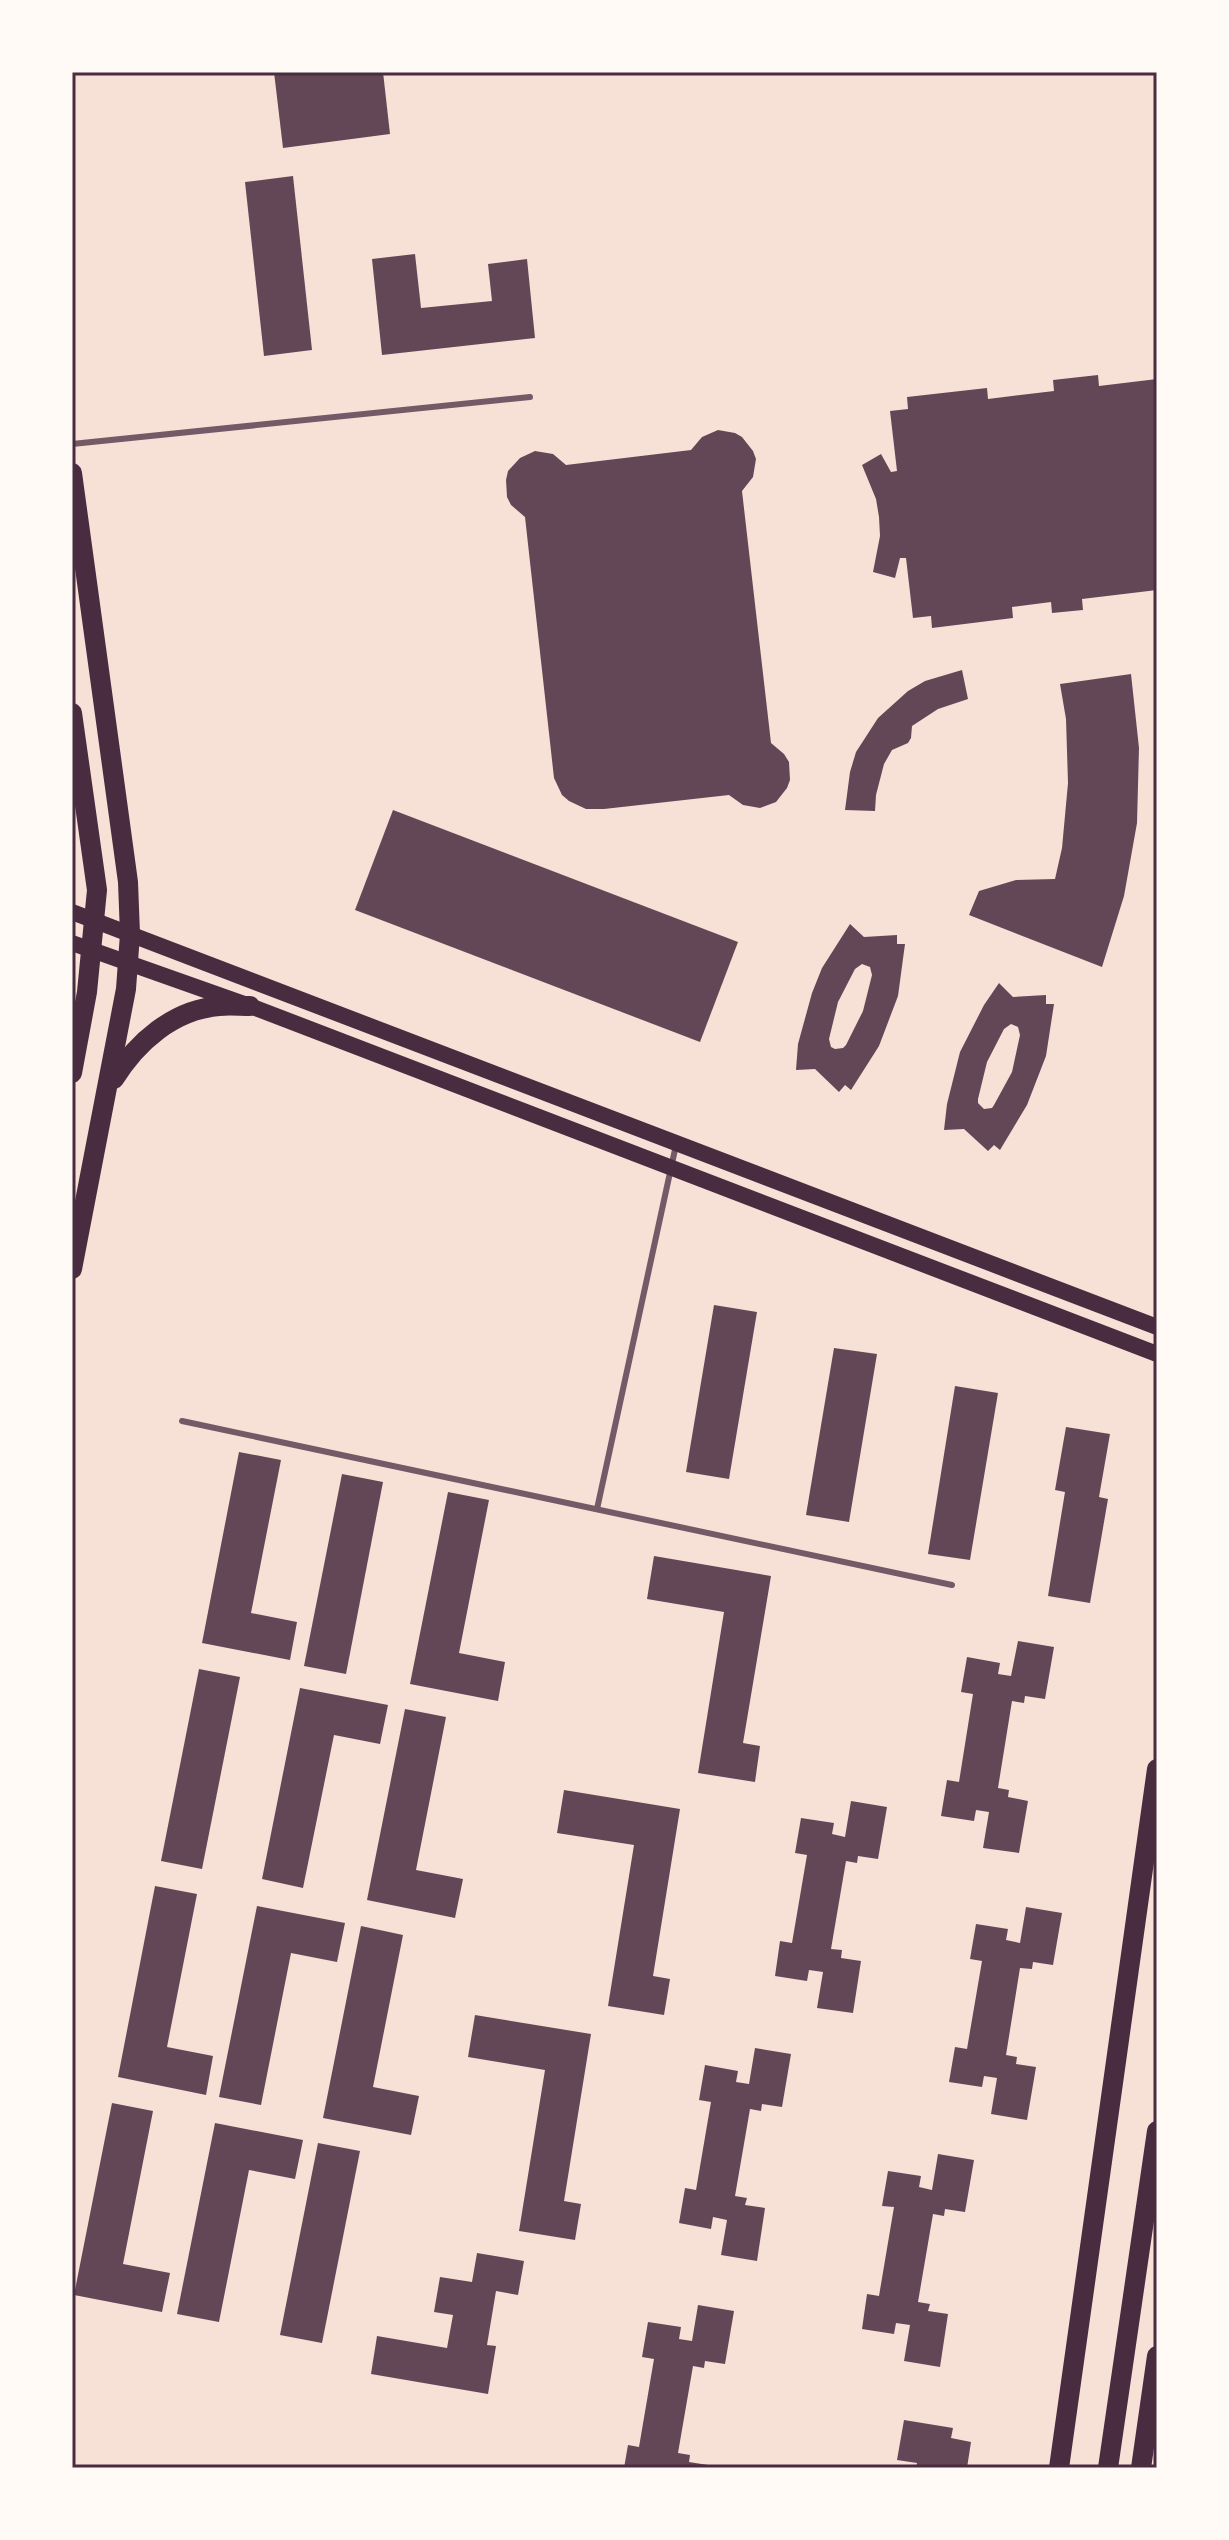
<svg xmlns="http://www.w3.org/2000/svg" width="1229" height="2540" viewBox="0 0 1229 2540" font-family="Merriweather,serif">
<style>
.building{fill:#644757;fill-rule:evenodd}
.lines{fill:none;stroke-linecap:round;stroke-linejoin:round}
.service{stroke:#755966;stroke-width:6}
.secondary{stroke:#4a2c40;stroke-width:16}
.primary{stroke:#4a2c40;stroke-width:20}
.trunk{stroke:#4a2c40;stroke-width:20}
.neatline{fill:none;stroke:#4a2c40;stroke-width:3}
</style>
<rect width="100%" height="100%" fill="#f7e1d7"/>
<g class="building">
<path d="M274,72H383L390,134L283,148Z"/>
<path d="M293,176L312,350L264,356L245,182Z"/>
<path d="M415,254L421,308L492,301L488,264L527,259L535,338L382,355L372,259Z"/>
<path d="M1098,375L1099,386L1157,379V590L1082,599L1083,610L1052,613L1051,602L1012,607L1013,618L932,628L931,616L913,618L906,558H900L895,578L873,572L880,536L879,517L876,499L862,465L881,454L891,472L897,471L890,411L908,409L907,397L987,388L988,399L1054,391L1053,380Z"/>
<path d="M718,430L735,433L742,437L753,451L756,459L753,477L742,491L771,743L784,754L789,762L790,780L787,788L776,802L760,808L743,805L729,795L604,809H586L569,801L562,795L554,778L525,517L511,505L507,497L506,480L508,471L520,458L535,451L553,454L566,465L691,450L702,437Z"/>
<path d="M962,670L968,699L938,709L912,726L911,738L908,743L892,750L884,764L876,795L875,811L845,810L850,772L856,752L878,718L908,691L925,681Z"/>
<path d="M1131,674L1139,748L1137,823L1124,896L1102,967L969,915L979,891L1016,880L1055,879L1062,848L1068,783L1066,719L1060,684Z"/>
<path d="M393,810L738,942L700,1042L355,910Z"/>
<path d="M850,924L864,937L897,935V944H905L898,996L879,1046L851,1090L845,1085L839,1092L815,1069L796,1070L798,1044L812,993L822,968ZM862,964L870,967L872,975L863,1011L846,1045L843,1048L835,1049L831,1047L829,1039L838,1002L855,969Z"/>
<path d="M999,983L1013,997L1046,995V1004H1054L1046,1056L1027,1105L1000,1150L994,1145L988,1151L964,1129L944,1130L947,1104L960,1052L984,1005ZM1011,1024L1018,1027L1020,1035L1012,1072L994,1105L992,1108L984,1109L978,1103V1099L987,1062L1004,1029Z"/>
<path d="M714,1305L757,1312L729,1479L686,1472Z"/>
<path d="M834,1348L877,1354L849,1522L806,1515Z"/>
<path d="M955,1386L998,1393L970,1560L928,1554Z"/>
<path d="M1066,1427L1110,1434L1099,1497L1108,1499L1090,1603L1048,1596L1065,1492L1055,1490Z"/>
<path d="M239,1452L281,1460L251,1613L297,1622L290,1660L202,1643Z"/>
<path d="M342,1474L383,1482L346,1674L304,1666Z"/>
<path d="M448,1492L489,1500L459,1653L505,1662L498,1701L410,1684Z"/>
<path d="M654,1556L771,1576L743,1743L760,1746L755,1782L698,1773L724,1612L647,1599Z"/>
<path d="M1018,1641L1054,1647L1045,1699L1025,1696L1024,1703L1012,1701L998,1788L1009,1790L1008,1797L1028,1801L1019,1853L983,1848L989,1812L976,1810L974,1821L941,1816L947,1780L959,1782L973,1694L961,1692L967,1657L1000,1663L998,1674L1011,1676Z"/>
<path d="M199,1669L240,1677L202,1869L161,1861Z"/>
<path d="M300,1688L388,1705L380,1744L334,1735L303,1888L262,1879Z"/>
<path d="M405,1709L446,1717L416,1870L463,1879L455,1918L367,1900Z"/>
<path d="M564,1790L680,1809L653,1976L670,1979L664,2015L608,2006L634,1845L557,1833Z"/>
<path d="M851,1801L887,1807L878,1859L858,1856L857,1863L846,1861L831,1949L842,1950L841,1958L861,1961L853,2013L817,2008L823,1972L809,1970L807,1981L775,1976L780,1941L792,1943L807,1855L795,1853L801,1818L834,1823L832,1834L845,1837Z"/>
<path d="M155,1886L197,1894L167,2047L213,2056L206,2095L118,2077Z"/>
<path d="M257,1906L345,1923L337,1962L291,1953L261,2105L219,2097Z"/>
<path d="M1026,1907L1062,1913L1053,1965L1033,1962L1032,1969L1020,1968L1006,2055L1017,2057L1016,2064L1036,2067L1027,2120L991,2114L997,2078L984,2076L982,2087L949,2082L955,2047L967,2049L982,1961L970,1959L976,1924L1008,1929L1006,1940L1020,1943Z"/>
<path d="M361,1926L403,1935L373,2087L419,2096L411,2135L323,2118Z"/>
<path d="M475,2015L591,2034L564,2201L581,2204L575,2240L519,2231L545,2070L468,2057Z"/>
<path d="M755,2048L791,2054L782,2107L762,2104L761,2111L750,2109L735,2196L747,2198L745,2205L765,2208L757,2261L721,2255L727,2220L713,2217L711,2229L679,2223L685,2188L696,2190L711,2102L699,2100L705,2065L738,2071L736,2082L749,2084Z"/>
<path d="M112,2103L153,2111L123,2264L170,2273L162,2312L74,2295Z"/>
<path d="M215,2123L303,2140L295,2179L249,2170L219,2322L177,2314Z"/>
<path d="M318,2143L360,2151L322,2343L280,2335Z"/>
<path d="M938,2154L974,2160L965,2212L945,2209L944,2216L933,2214L918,2302L930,2304L928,2311L948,2314L940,2367L904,2361L910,2325L896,2323L894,2334L862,2329L867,2294L879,2296L894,2207L882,2206L888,2171L921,2176L919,2187L932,2190Z"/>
<path d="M477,2253L524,2261L518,2295L496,2291L487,2345L496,2346L488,2394L371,2374L377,2336L447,2348L453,2315L434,2312L440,2277L472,2282Z"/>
<path d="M698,2305L734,2311L725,2364L705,2361L704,2368L693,2366L678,2453L690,2455L689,2462L708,2465V2468H624L628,2445L639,2447L654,2359L642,2357L648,2322L681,2327L679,2339L692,2341Z"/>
<path d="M904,2420L953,2428L951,2438L971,2442L967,2468H916L917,2463L897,2460Z"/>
</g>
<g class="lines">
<g class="service">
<path d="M72,444L530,397"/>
<path d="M182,1421L952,1585"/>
<path d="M597,1509L676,1145"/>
</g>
<g class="secondary">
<path d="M72,912L1157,1327"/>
<path d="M72,943L250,1006L1157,1354"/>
</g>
<g class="primary">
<path d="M72,473L128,882L130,934L126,989L72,1269"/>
<path d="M72,713L97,890L87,992L72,1073"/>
<path d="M114,1079C137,1042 173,1010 219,1006C229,1005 240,1006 250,1006"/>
<path d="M1059,2468L1157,1769"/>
</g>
<g class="trunk">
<path d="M1108,2468L1157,2131"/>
<path d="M1141,2468L1157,2356"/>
</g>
</g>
<rect width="1229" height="2540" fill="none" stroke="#fffaf5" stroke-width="148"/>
<rect x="74" y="74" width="1081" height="2392" class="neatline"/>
</svg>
